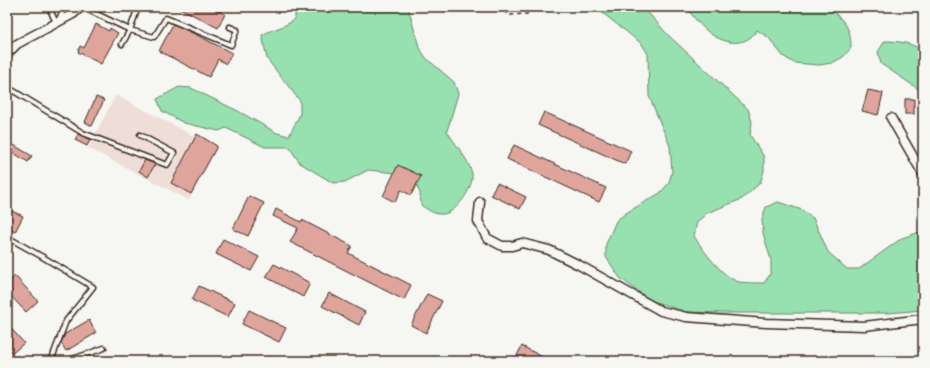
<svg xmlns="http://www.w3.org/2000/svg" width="930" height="368" viewBox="0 0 930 368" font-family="'Shantell Sans',sans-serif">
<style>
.built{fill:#efded8}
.green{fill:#97e1b0;stroke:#698667}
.building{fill:#dfa59d;stroke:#3b2a1e}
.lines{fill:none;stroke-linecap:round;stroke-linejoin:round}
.service-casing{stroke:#3b2a1e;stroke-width:7}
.minor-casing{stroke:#3b2a1e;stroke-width:11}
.path{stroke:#3b2a1e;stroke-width:1.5;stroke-dasharray:4 3;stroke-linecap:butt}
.service{stroke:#f6f6f2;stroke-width:4}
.minor{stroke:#f6f6f2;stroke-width:8}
</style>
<rect width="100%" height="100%" fill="#f6f6f2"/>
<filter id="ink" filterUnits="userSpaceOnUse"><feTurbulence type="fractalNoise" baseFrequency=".025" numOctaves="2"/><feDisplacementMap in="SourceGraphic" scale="8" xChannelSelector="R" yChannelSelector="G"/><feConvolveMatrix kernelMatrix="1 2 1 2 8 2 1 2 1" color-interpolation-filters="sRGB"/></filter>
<g filter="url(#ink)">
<path class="built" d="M116,95L217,148L189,200L88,148Z"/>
<g class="green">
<path d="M295,7H408L419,47L426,58L454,82L458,94L447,131C454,143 470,161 472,174C474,187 457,213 443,214C435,215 428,210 421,205L420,193L415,182L405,174L368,170L345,182L333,183L300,163L289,147H265L226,128L219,131L184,123L162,111L157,99L179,87L191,88L238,111L277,133L289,136L300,114V101L267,59L262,35C274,28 284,28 295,19Z"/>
<path d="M595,7H643L668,35L748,109L752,122L750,135L764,157V171L760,183L742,199L707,213L697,222L694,236C702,249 723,278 739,282C747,283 756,283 764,283L771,273V260L763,233L762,219L766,207L778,202L802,210L813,218L828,252L847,269H859L902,238L923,231V310L888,313H723L687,312L650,300L620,278L606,257V244L616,221L626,213L660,193L669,183L672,171L670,146L649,96L648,54L642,44Z"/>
<path d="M686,7H829C844,22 851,26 851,48L843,57L832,63L819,65L794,63L783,56L768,37L757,30C755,32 752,37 748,39C743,42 736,43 730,42C709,38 698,23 686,7Z"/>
<path d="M885,41C899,41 912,43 923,51V92L881,64L878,52Z"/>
</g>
<g class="building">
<path d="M178,7H210L225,14L218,28Z"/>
<path d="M96,24L109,31L110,28L118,33L101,64L78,52L80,46L84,48Z"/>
<path d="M173,24L199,36L232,53L226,64L218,59L209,77L159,51Z"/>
<path d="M868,90L883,93L878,115L862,111Z"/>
<path d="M96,97L104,100L92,126L85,122Z"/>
<rect x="905" y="99" width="9" height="15"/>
<path d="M544,112L631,151L625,164L538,125Z"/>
<path d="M78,134L90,140L87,146L75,140Z"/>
<path d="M197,134L217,146L191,194L171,183Z"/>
<path d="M7,141L32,156L28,162L7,149Z"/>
<path d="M514,145L606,188L599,202L507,159Z"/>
<path d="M145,160L155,164L148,177L139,171Z"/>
<path d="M398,165L421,176L411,195L401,190L395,202L383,196Z"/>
<path d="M497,183L526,197L520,209L491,195Z"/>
<path d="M249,196L264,203L248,236L233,229Z"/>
<path d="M7,209L23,216L15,232L7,228Z"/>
<path d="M276,209L301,222L302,220L352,246L348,253L411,285L404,300L290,242L298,228L273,216Z"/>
<path d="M223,239L259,257L251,271L216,254Z"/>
<path d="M274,264L310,283L303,297L266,277Z"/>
<path d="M15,276L38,301L26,312L7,292V284Z"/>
<path d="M199,286L235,303L228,317L192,300Z"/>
<path d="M329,293L365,312L359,325L322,306Z"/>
<path d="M427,294L442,301L426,333L411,325Z"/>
<path d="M249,310L286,328L279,342L242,324Z"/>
<path d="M89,320L96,333L66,351L61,343L65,334Z"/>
<path d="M7,324L24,343L7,358Z"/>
<path d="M522,346L550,361H514Z"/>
</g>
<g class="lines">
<g class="service-casing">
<g id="service">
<path d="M49,7L56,23"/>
<path d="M82,7L130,30L122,44"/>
<path d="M138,7L130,30L154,37L166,18L231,45L237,30L230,27"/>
<path d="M58,21L65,7"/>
<path d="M7,87L83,133L167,165L174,153L140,135"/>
<path d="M7,237L41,256L93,287L66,321L51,361"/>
<path d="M67,361L104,348"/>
</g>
</g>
<g class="minor-casing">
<g id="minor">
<path d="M7,54L17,44L73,14L81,7"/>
<path d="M891,118L923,174"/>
<path d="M480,202L478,221L487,238L502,246H512L522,243L549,250L579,265L661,311L686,317L766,323L864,326L923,319"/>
</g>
</g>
<path class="path" d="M499,7L509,15L527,14L532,7"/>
<use href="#service" class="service"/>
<use href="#minor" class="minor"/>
</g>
</g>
<rect width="930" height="368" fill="none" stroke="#f6f6f2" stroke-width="24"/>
<rect x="12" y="12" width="906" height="344" fill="none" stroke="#3b2a1e" stroke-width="1.5" filter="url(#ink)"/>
</svg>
